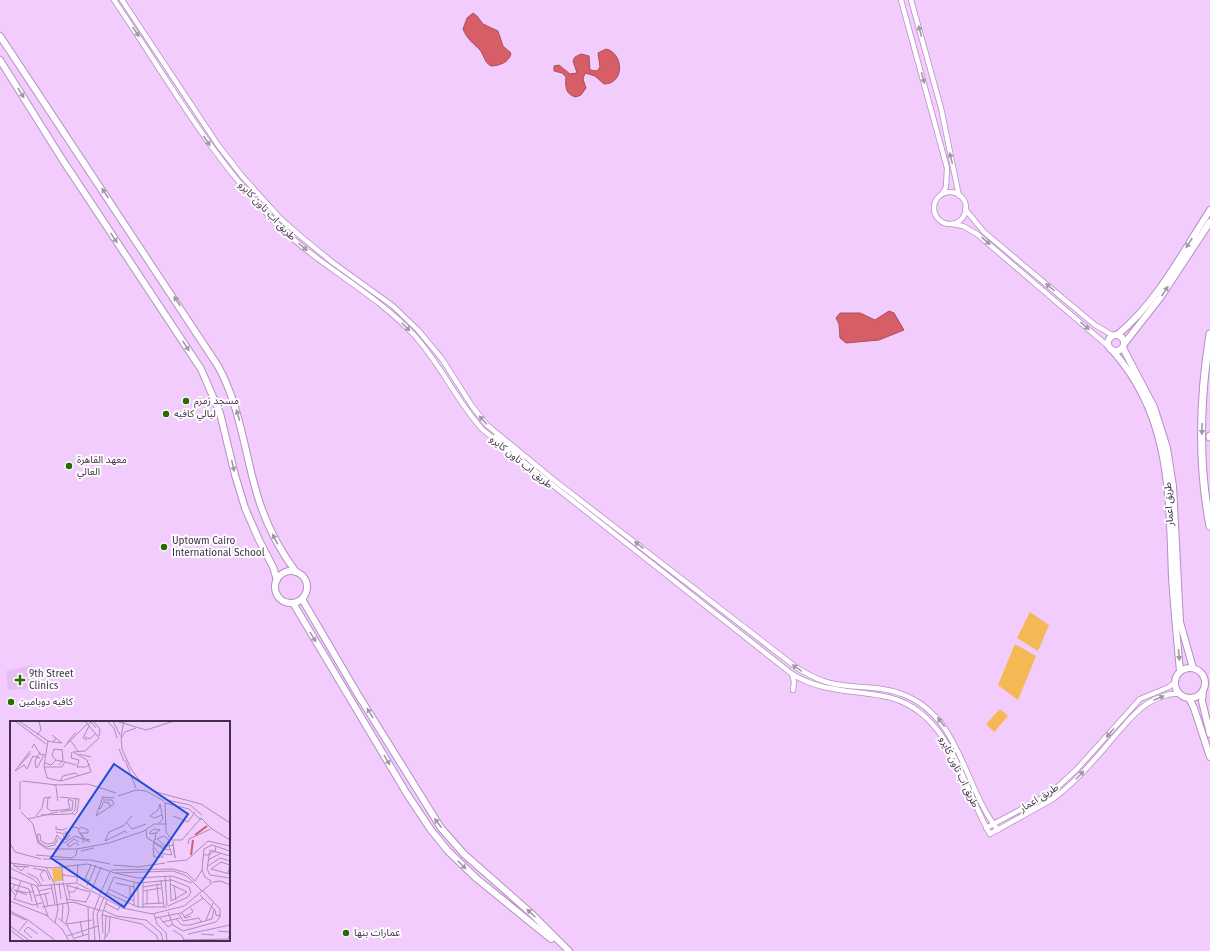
<svg xmlns="http://www.w3.org/2000/svg" width="1210" height="951" viewBox="0 0 1210 951" font-family="'Fira Sans','Noto Sans Arabic',sans-serif">
<style>
.built{fill:#e6bef3}
.green{fill:#f4b854}
.water{fill:#d75d66;stroke:#aa505d}
.lines{fill:none;stroke-linecap:round;stroke-linejoin:round}
.minor-casing{stroke:#b88dc6;stroke-width:6}
.major-casing{stroke:#b88dc6;stroke-width:8}
.highway-casing{stroke:#b88dc6;stroke-width:9}
.minor{stroke:#fff;stroke-width:4.5}
.major{stroke:#fff;stroke-width:6}
.highway{stroke:#fff;stroke-width:7}
.oneway{fill:#a098a4}
.poi-dot{fill:#296b01;stroke:#fdfdfd;stroke-width:1.5}
.labels{text-anchor:middle;dominant-baseline:central;stroke-width:4;stroke-linejoin:round;paint-order:stroke}
.street-label{font-size:10px;fill:#423048;stroke:#fdfdfd}
.poi-label{font-size:10px;fill:#423048;stroke:#fdfdfd;text-anchor:start}
.inset-river{fill:none;stroke:#d75d66;stroke-width:2}
.inset-road{fill:none;stroke:#ab8eb5;stroke-width:1}
.view{fill:#1d4ed8;fill-opacity:0.15;stroke:#1d4ed8;stroke-width:2}
.inset-edge{fill:none;stroke:#423048;stroke-width:2}
</style>
<rect width="100%" height="100%" fill="#f1ccfd"/>
<path class="built" d="M32,665L34,688L8,690L6,671Z"/>
<g class="green">
<path d="M1030,612L1049,625L1038,651L1017,638Z"/>
<path d="M1015,644L1036,656L1018,700L998,685Z"/>
<path d="M1000,709L1008,716L994,732L986,724Z"/>
</g>
<g class="water">
<path d="M473,13L477,16L483,24L498,31L503,46L511,53C510,62 499,66 491,66C484,62 485,57 480,50C473,43 467,39 463,29L467,18Z"/>
<path d="M606,49C624,53 625,84 604,84L595,76L585,73L583,79L586,88L581,95L576,97C566,95 565,87 566,77L562,73L554,71V66L559,65L570,74L577,73L573,61L575,57L581,54L589,56L590,70L597,71L600,67L598,53Z"/>
<path d="M889,311L894,313L904,330L879,340L846,343L840,338L839,324L836,318L840,313H860L875,320Z"/>
</g>
<g class="lines">
<g class="minor-casing">
<g id="minor">
<path d="M114,0C166,76 211,159 278,225C319,266 374,292 414,335C441,364 456,401 483,430L792,674C821,692 851,690 883,696C950,708 961,784 990,834L1053,799C1076,782 1095,760 1113,738C1124,726 1134,712 1148,703C1156,698 1169,693 1179,694"/>
<path d="M122,0L218,145L242,176L281,219L298,234L332,262L393,306L418,330L442,359L472,406L487,425L554,480L797,668C807,674 818,680 830,683C854,689 879,685 902,694C961,716 963,786 998,830"/>
<path d="M901,0L947,168L946,187L942,194"/>
<path d="M911,0L941,108L959,196"/>
<circle cx="950" cy="208" r="16"/>
<path d="M965,209L984,232L1095,325L1114,336"/>
<path d="M952,224L963,226L977,234L1109,347"/>
<path d="M495,437L516,453"/>
<path d="M792,674L794,682L793,690"/>
<path d="M986,828L1050,794L1077,769L1140,699L1169,687L1175,682"/>
</g>
</g>
<g class="major-casing">
<g id="major">
<path d="M0,36L218,366C240,406 244,450 257,494C265,522 278,548 296,572"/>
<path d="M0,60L62,159L201,369L220,413L235,475L245,508L259,540L273,567L277,580"/>
<circle cx="1116" cy="343" r="8"/>
<path d="M1117,335C1156,304 1183,252 1210,210"/>
<path d="M1124,344L1160,298L1210,222"/>
<path d="M1123,348L1154,407L1167,448L1173,486L1180,622L1193,668"/>
<path d="M1112,350C1171,415 1169,495 1172,577C1174,608 1177,639 1180,671"/>
<circle cx="291" cy="587" r="16"/>
<path d="M302,599L357,693L441,828L464,854L532,914L569,951"/>
<path d="M293,603L407,794L431,830L448,851L476,878L551,939"/>
<circle cx="1190" cy="683" r="15"/>
<path d="M1203,691L1202,701L1210,734"/>
<path d="M1189,698L1194,708L1210,757"/>
</g>
</g>
<g class="highway-casing">
<g id="highway">
<path d="M1210,334C1200,396 1198,464 1210,526"/>
<path d="M1210,436V437"/>
</g>
</g>
<use href="#minor" class="minor"/>
<use href="#major" class="major"/>
<use href="#highway" class="highway"/>
</g>
<defs><path id="oneway-solid" d="M-6-.8H1V-3.2L6.5 0L1 3.2V.8H-6Z"/></defs>
<g class="oneway">
<use href="#oneway-solid" transform="translate(920 31) rotate(-105)"/>
<use href="#oneway-solid" transform="translate(136 32) rotate(56)"/>
<use href="#oneway-solid" transform="translate(923 78) rotate(75)"/>
<use href="#oneway-solid" transform="translate(21 93) rotate(58)"/>
<use href="#oneway-solid" transform="translate(207 141) rotate(56)"/>
<use href="#oneway-solid" transform="translate(951 158) rotate(-104)"/>
<use href="#oneway-solid" transform="translate(105 193) rotate(-124)"/>
<use href="#oneway-solid" transform="translate(114 238) rotate(56)"/>
<use href="#oneway-solid" transform="translate(986 241) rotate(41)"/>
<use href="#oneway-solid" transform="translate(1189 243) rotate(123)"/>
<use href="#oneway-solid" transform="translate(303 247) rotate(40)"/>
<use href="#oneway-solid" transform="translate(1050 287) rotate(-140)"/>
<use href="#oneway-solid" transform="translate(1165 291) rotate(-56)"/>
<use href="#oneway-solid" transform="translate(177 301) rotate(-123)"/>
<use href="#oneway-solid" transform="translate(1085 326) rotate(41)"/>
<use href="#oneway-solid" transform="translate(406 327) rotate(45)"/>
<use href="#oneway-solid" transform="translate(186 346) rotate(56)"/>
<use href="#oneway-solid" transform="translate(238 415) rotate(-106)"/>
<use href="#oneway-solid" transform="translate(483 420) rotate(-132)"/>
<use href="#oneway-solid" transform="translate(1202 429) rotate(91)"/>
<use href="#oneway-solid" transform="translate(233 466) rotate(77)"/>
<use href="#oneway-solid" transform="translate(275 539) rotate(-117)"/>
<use href="#oneway-solid" transform="translate(639 545) rotate(-142)"/>
<use href="#oneway-solid" transform="translate(313 637) rotate(59)"/>
<use href="#oneway-solid" transform="translate(1179 655) rotate(85)"/>
<use href="#oneway-solid" transform="translate(797 668) rotate(-146)"/>
<use href="#oneway-solid" transform="translate(1159 698) rotate(-23)"/>
<use href="#oneway-solid" transform="translate(370 713) rotate(-122)"/>
<use href="#oneway-solid" transform="translate(941 722) rotate(-129)"/>
<use href="#oneway-solid" transform="translate(1110 733) rotate(131)"/>
<use href="#oneway-solid" transform="translate(387 760) rotate(59)"/>
<use href="#oneway-solid" transform="translate(1080 775) rotate(-46)"/>
<use href="#oneway-solid" transform="translate(438 823) rotate(-127)"/>
<use href="#oneway-solid" transform="translate(462 865) rotate(45)"/>
<use href="#oneway-solid" transform="translate(531 913) rotate(-137)"/>
</g>
<g class="poi-dot">
<circle cx="186" cy="401" r="4"/>
<circle cx="166" cy="414" r="4"/>
<circle cx="69" cy="466" r="4"/>
<circle cx="164" cy="547" r="4"/>
<path d="M18 674h4v4h4v4h-4v4h-4v-4h-4v-4h4z"/>
<circle cx="11" cy="702" r="4"/>
<circle cx="346" cy="933" r="4"/>
</g>
<g class="labels">
<g class="street-label">
<text transform="translate(267 211) rotate(46)">طريق اب تاون كايرو</text>
<text transform="translate(521 462) rotate(39)">طريق اب تاون كايرو</text>
<text transform="translate(1169 504) rotate(-93)">طريق اعمار</text>
<text transform="translate(959 772) rotate(64)">طريق اب تاون كايرو</text>
<text transform="translate(1039 798) rotate(-32)">طريق اعمار</text>
</g>
<g class="poi-label">
<text x="194" y="401">مسجد زمزم</text>
<text x="174" y="414">ليالي كافيه</text>
<text x="77" y="460">معهد القاهرة<tspan x="77" dy="12">العالي</tspan></text>
<text x="172" y="541">Uptowm Cairo<tspan x="172" dy="12">International School</tspan></text>
<text x="29" y="674">9th Street<tspan x="29" dy="12">Clinics</tspan></text>
<text x="19" y="702">كافيه دوبامين</text>
<text x="354" y="933">عمارات بنها</text>
</g>
</g>
<g transform="translate(10 721)">
<rect width="220" height="220" fill="#f1ccfd"/>
<path d="M51,147L53,159L44,161L42,148Z" fill="#f4b854"/>
<path class="inset-river" d="M185,114L197,105M181,134L183,119"/>
<path class="inset-road" d="M5,0L36,23M9,0L38,20L43,21L46,17M83,0L90,8L89,15M97,0L104,7L107,17M103,0L110,14M106,0L136,9L164,0M114,0L111,15L112,28L121,48L130,60L146,71L191,83L220,102M78,4L81,1L86,7M27,14L31,9L29,0M42,14L52,22L43,21M75,16L80,18L86,12M112,16L115,11L126,7M77,19L73,17L79,5M38,20L34,45L37,57L51,60L81,51L77,39L63,31M61,20L68,30M57,22L66,11M54,26L77,3M22,27L24,23L30,33L35,34M109,28L114,40M20,30L5,50L14,44L17,48L23,35L30,37M62,31L61,37L69,39L67,46H76L80,43M63,31L75,30L89,17L75,0M69,33L81,36M46,39L42,35L44,28L52,29M115,39L126,67M35,42L41,44L46,39L55,41M49,44L53,39L52,28M9,45L21,32M34,46H52L55,41L66,44M26,47L25,40L30,31M27,47L34,34M10,60V89M12,60L47,64L44,65M50,60L53,55L65,52L69,55M47,64L78,63L106,72M46,66L48,80M126,69L136,70L154,80M108,75L126,69M50,76L69,78L67,91L64,94L62,92M92,76L104,77M93,76L86,95L104,83L102,79H93M38,77L37,87L41,90L60,88L58,79M157,79L180,84L192,94M155,81L156,111L162,119H172L191,97M155,82L179,88L191,99M88,87L90,88L94,81L99,82L100,85M11,91L23,103L28,122L37,128H67L99,122L134,110L144,103H157M50,91L62,89L63,80L58,78M31,94L61,93L65,89L66,77M26,95L32,87L34,77L41,76L38,77M163,95L178,101L185,91M191,97L202,108L220,119M18,98L48,91M117,102L122,108L136,103M149,102L153,98L150,83L148,89L140,95L144,97L152,94M46,105V108L53,109L57,107M78,109V112H70L75,118L80,119M136,109L137,117L153,126L163,124M46,111L55,113L63,106L69,107M117,112L115,110L95,120L99,111L113,105L122,95M53,114L56,119L60,114M154,115L160,120L159,124H154L147,118ZM48,117L45,124L36,126L29,121L27,114L30,113L31,120L37,123L44,122L47,114L54,122L65,115L80,121M145,118L143,125L148,132L162,134L159,125M145,119L146,112L150,109L144,108L140,111V113L146,112M163,120L165,137L163,123M0,122L5,131L31,138M57,122L59,126L65,122L69,124M73,122V117L68,109L71,106L78,109M144,122L153,128L161,129M178,123L179,118L201,108M50,124L57,115L55,110M57,124L64,118L69,121M143,127L144,136H153V134M71,130L84,127M26,134L62,137L66,134L67,128M193,134H198L205,130L206,125M220,135L200,129L197,148L200,154L220,157M33,138L80,139L100,143M198,139L211,132M1,141L11,150L16,145M157,141L177,139L198,120L220,125M0,142L41,147L78,143L105,152L163,150L177,155L192,170M103,144L128,146L155,142M3,145L19,146M52,145L53,160M198,145L210,137L220,140M36,146L44,162L48,188L45,202M0,147L23,158L29,164M23,147L36,150L40,159M101,149L163,148L177,152L185,160L192,149M17,152L27,157L31,164M105,152L128,157L162,155L182,162M218,152L220,144L211,141L201,148L220,153M53,154L68,156L80,160M155,155L157,185M160,155L161,180M0,156L27,165L67,162L113,187L142,193L174,185L203,161L211,160L220,164M104,156L128,162L162,159L179,166L181,171L178,176L158,185M75,158L81,144M151,159L154,186M33,160L30,154L34,148M53,161L59,189L56,203M67,161L68,143M0,162L19,168L22,180M49,162L51,178M106,162L124,166M199,162L201,160L195,156L192,149L194,128L202,124L220,130M21,163L28,187M41,163L45,183M160,163L177,171L161,180M56,164L80,171M57,164L60,177M147,164L149,183M164,164L166,179M27,165L38,195M77,165L86,144M120,166V179M133,166L151,163M82,168L91,146M99,168L124,180M29,170L42,167M133,170L151,167M58,171H64L68,165M97,172L128,186H157M35,173L38,185M90,173L100,151M5,174L1,169L5,164M17,174L4,169L18,172L24,170M190,174L205,189L206,194L210,195M25,175L39,172M95,176L104,156M4,178L23,184L32,182M56,178L76,181M4,179L11,160M0,180L36,194L52,208L59,220M75,182L81,171M95,182L108,189L110,185M133,183L153,182M137,183V169M124,185V162M32,186L63,181L92,190M78,186L79,220M128,186V161M133,187V162M93,189L106,195L136,199L151,212L153,220M0,190L18,199L46,220M158,191L163,204L173,210L206,201L210,196V188L193,170M0,192L16,199M172,192L175,197L181,195M144,193L147,203L156,212L157,220M169,193L173,200L189,197L191,201M92,194L132,203L146,214L149,220M174,196L183,191L181,187M48,197L57,204L65,220M145,197L171,192L193,177M150,197L158,206L163,203M166,198L172,204H180L202,198L204,188M196,199L203,182M52,200L53,182M70,200L73,214M152,201L170,197M57,203L82,199M0,205L20,220M0,209L15,220M163,209L172,215L174,219M9,210L17,200M208,210L220,211M93,212L92,194L97,179M178,213L220,204M191,213L204,214M57,215L88,205M22,217L14,210L18,206L28,213M65,217L78,213M95,217L96,194M174,219L218,218L220,213M85,220L83,192L90,174M90,220L87,194L94,176M93,220L99,211L100,195"/>
<path class="view" d="M104,43L178,93L114,186L41,137Z"/>
<rect width="220" height="220" class="inset-edge"/>
</g>
</svg>
